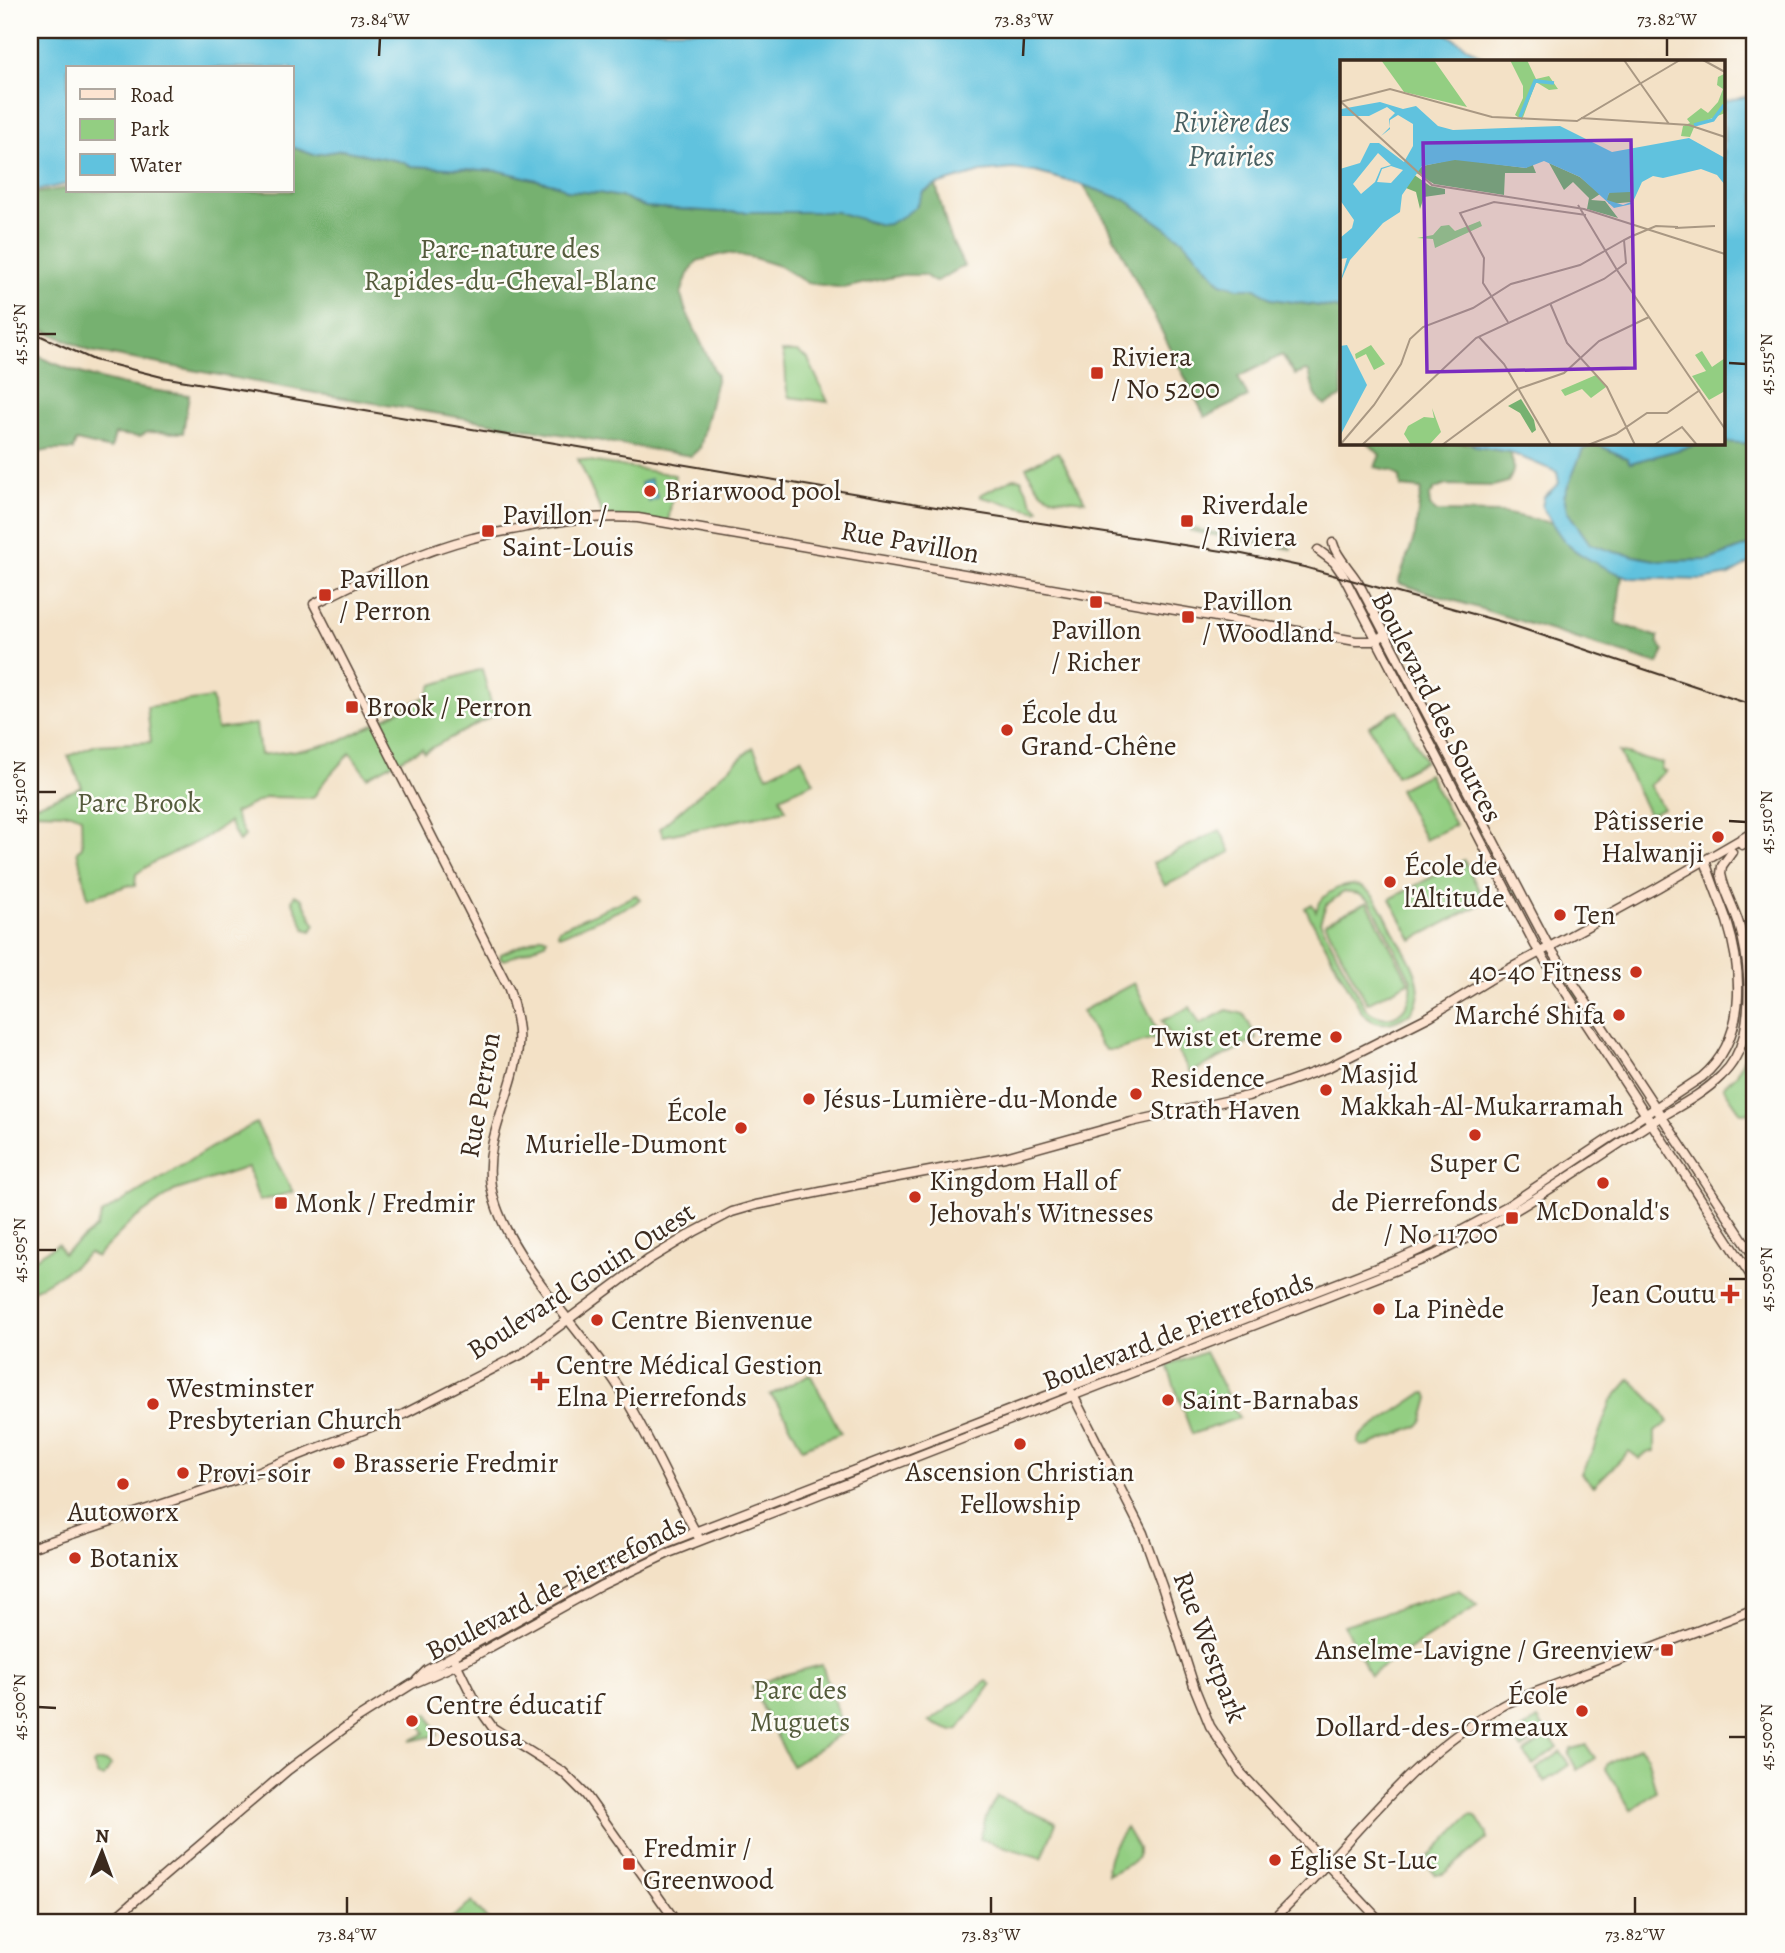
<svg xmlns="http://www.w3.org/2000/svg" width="1785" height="1953" viewBox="0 0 1785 1953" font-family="Alegreya,serif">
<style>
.green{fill:#93ce82;stroke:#677c50;stroke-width:2;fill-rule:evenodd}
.forest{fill:#76b170;stroke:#586e47;stroke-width:2}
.water{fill:#60c2de;stroke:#4e767e;stroke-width:2}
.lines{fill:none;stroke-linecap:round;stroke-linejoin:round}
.secondary-casing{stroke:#574537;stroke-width:11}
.secondary{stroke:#fde4d1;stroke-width:8}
.tram{stroke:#3b2a1e;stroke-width:2}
.ticks{fill:none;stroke:#3b2a1e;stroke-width:2.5}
.poi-dot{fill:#c8321e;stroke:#fdfcf7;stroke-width:2.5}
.labels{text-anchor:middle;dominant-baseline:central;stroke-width:5;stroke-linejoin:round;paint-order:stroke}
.park-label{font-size:28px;fill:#555b3c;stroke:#fdfcf7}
.poi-label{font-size:28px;fill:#3b2a1e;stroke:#fdfcf7;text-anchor:start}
.street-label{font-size:28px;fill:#3b2a1e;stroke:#fdfcf7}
.water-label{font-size:30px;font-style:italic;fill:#485f61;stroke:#fdfcf7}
.inset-river{fill:none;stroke:#60c2de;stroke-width:3.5}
.inset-road{fill:none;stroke:#a99883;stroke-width:2}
.view{fill:#7b2cbf;fill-opacity:0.15;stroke:#7b2cbf;stroke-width:3.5}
.inset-edge{fill:none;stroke:#3b2a1e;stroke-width:3.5}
.neatline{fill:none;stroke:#3b2a1e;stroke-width:2.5}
.ticks-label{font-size:18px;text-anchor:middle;fill:#3b2a1e}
</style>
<rect width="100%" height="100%" fill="#fdfcf7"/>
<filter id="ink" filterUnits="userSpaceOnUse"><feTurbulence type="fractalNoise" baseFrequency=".0143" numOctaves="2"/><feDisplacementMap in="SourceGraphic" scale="14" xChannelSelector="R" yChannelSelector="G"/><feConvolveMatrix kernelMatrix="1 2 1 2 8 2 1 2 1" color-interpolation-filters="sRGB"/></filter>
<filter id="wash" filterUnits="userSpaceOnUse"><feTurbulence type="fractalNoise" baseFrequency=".00686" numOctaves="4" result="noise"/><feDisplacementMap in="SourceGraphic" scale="28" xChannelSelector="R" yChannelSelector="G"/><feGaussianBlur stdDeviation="1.57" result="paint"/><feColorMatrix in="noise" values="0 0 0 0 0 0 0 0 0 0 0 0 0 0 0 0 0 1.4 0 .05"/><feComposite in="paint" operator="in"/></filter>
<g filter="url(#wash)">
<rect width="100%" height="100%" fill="#f3e1c6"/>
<g class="green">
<path d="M782,352H797L808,359L828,402L789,397C783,384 789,370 782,352Z"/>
<path d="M1058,452L1085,501C1047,496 1045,503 1026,467Z"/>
<path d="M578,459L675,475L668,524L603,516Z"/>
<path d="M1014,478L1021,479L1033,503L1039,509L1037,511L981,497L980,495Z"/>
<path d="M1190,528L1291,547V549L1190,531Z"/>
<path d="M482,669L494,715L424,752L422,748L367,777L350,753L326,779L313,798L267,797L234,813L245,836L239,842L229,822L199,841L154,862L136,874L135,886L130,885L88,898L77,851L82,847L81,817L71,813L30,812V804H39L82,787L68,756L96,745L151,742L147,707L212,698L217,729L256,724L260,755L307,749L336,742L337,743L427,696L432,685Z"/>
<path d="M1415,706L1422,714L1485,832L1482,834Z"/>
<path d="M1398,710L1425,761L1396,776L1369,726Z"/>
<path d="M753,747L767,776L801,758L814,782L780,797L786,810L663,836L660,828Z"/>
<path d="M1619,752L1662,763L1661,770L1666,771L1649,785L1663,808L1649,815Z"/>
<path d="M1428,774L1455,825L1425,840L1399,789Z"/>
<path d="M1220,830L1231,852L1165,886L1153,863Z"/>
<path d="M1487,835L1526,909L1516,899L1484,836Z"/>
<path d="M1464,860L1485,902L1412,940L1390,899Z"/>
<path d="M1351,885C1357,886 1362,886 1366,890C1379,898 1386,918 1393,931C1408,957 1440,1002 1398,1020C1384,1026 1374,1024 1363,1014L1305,908L1312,904L1316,911C1321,895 1335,887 1351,885ZM1344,892L1358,894L1370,901L1411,980C1415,1009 1390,1030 1366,1009L1320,922L1326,905Z"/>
<path d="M295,895L302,899L315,925L311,931L305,929L292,900Z"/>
<path d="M636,895L640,899L634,904L562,935L558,934L559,929Z"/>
<path d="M1367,902L1409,982L1367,1003L1325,923Z"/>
<path d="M542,936L547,938L545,943L504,960L500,958L501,954Z"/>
<path d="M1562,977L1570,985L1613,1050L1590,1022Z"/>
<path d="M1134,983L1161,1037L1117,1050H1106L1100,1044L1082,1011Z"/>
<path d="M1190,1007L1200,1024L1227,1010L1244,1014L1257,1039L1190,1073L1162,1021Z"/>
<path d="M1752,1039H1755V1112L1741,1113L1723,1087L1737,1074Z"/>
<path d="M256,1123L293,1192L259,1201L248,1167L174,1191L132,1221L96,1257L89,1253L71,1268L30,1292V1261L58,1244L63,1254L96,1228L102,1214L215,1145Z"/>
<path d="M1205,1352L1239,1418L1192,1434L1167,1366Z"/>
<path d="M810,1374L841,1433L802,1448L780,1406L770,1395Z"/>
<path d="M1630,1379L1659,1408L1668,1422L1655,1432V1451L1647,1453L1640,1459L1629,1451L1594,1486L1581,1473L1593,1450L1611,1401Z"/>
<path d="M1423,1393H1427L1429,1398L1423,1420L1417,1427L1369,1445L1361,1446L1358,1442L1361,1435Z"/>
<path d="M923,1448L904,1457L724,1527L742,1517Z"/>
<path d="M670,1545L481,1647C539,1606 606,1576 670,1545Z"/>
<path d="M1459,1590L1478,1605L1370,1675L1344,1625Z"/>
<path d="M822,1665L844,1732L792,1766L752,1687L779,1676Z"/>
<path d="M987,1681L991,1685L959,1729L952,1731L929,1722Z"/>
<path d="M428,1714L438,1735L410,1741L425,1733L419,1719Z"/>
<path d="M1538,1719L1546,1732L1522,1749L1513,1736Z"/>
<path d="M1549,1736L1558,1748L1533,1765L1524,1753Z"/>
<path d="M1586,1745L1595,1758L1577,1770L1569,1755L1571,1749Z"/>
<path d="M1639,1747L1647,1756L1656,1792L1631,1810L1606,1769L1607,1765Z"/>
<path d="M1561,1752L1569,1765L1544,1782L1536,1769Z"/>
<path d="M95,1762H105L111,1765L104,1777L98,1776L93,1765Z"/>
<path d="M997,1796L1056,1823L1042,1858L980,1839L986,1817Z"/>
<path d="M1470,1815L1476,1816L1487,1834V1839L1443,1874L1436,1875L1427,1865L1428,1858Z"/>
<path d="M1126,1828L1138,1848V1857L1133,1862L1108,1875C1105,1856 1116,1842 1126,1828Z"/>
<path d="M472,1902L490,1923H445Z"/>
</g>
<g class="forest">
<path d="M292,147L314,155L342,150L399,161L412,166L500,171L558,185L568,191L600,193L625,198L645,207L720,212H837L862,217L872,223L936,185L949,235L964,266L935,282L924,275H902L844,288L807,283L779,266L754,258L727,253L697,261L688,274L681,294L685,309L717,376L700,448L691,456L326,395L90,351L30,324V194L68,188V191H292Z"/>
<path d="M1083,185L1126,200L1173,232L1238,288H1256L1272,299L1342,309V397L1326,405C1313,399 1313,384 1309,372L1306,371L1295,375L1282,355L1238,377L1248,397L1205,417L1107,223Z"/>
<path d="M30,352C80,378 133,389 189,395L183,433L147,432L140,437L115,434L111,449L76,441L73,450H50L30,454Z"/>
<path d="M1739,442L1755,444V543L1709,560L1660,561L1614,552L1590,544L1567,511L1564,496L1583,449L1598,445L1627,458L1630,463L1703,443Z"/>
<path d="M1368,443H1470L1477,447L1509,452C1515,465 1515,470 1508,482L1493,486L1446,485L1435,489L1429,497L1430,506L1437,512L1503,513L1552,523L1566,543L1577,552L1622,575L1616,623L1658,637V643L1664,651L1658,664L1398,583L1415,535L1421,489L1401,487L1400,477L1392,471L1375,467L1380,455Z"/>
</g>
<g class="water">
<path d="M30,30H1441L1489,61H1342V309L1272,299L1256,288H1238L1221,283L1184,241L1126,200L1083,185L1035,172L1013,169L981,172L936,185L923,192L917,206L905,215L889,224L881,225L837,212H720L645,207L625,198L599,193L568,191L558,185L500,171L412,166L399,161L342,150L314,155L292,147V68H68V184L30,192Z"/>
<path d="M1755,95V444L1724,442V101Z"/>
<path d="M1470,443H1703L1630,463L1627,458L1598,445L1583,449L1564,496L1567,511L1590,544L1614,552L1660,561L1709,560L1755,543V560L1729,575L1702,580L1632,578C1614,573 1582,558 1567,544C1557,534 1550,519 1542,507L1544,497L1559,483L1557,472L1509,452L1477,447Z"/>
<path d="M650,479L658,498L649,502L641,483Z"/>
</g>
</g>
<g filter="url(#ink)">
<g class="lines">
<g class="secondary-casing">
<g id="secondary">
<path d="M1333,543C1336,557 1353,572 1360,586L1547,943L1755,1258"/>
<path d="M1318,550L1334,562L1343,575L1535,945L1755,1282"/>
<path d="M1742,845L1755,838"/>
<path d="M1072,1393L1143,1533L1162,1586L1195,1689L1210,1726L1241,1773L1382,1923"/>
<path d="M700,1540C672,1490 649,1435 618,1386C581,1329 502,1252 491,1186C483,1138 514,1094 518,1047C520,1028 514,1007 509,989L314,604C365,578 417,552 473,538C491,533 509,531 526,527C568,520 596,515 638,518L1356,641H1372L1385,635"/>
<path d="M30,1548L241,1478L404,1414L523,1353L648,1260L694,1232L732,1212L756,1205L855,1185L1005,1157L1131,1122L1248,1096L1329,1067L1430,1016L1489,980L1657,888L1755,831"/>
<path d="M455,1661L476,1704L493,1728L563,1772L586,1795L677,1923"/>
<path d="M417,1680L427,1670L594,1578L669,1542L1397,1260L1455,1234L1509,1205L1702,1077C1747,1039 1743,973 1727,921C1720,900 1711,881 1705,860"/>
<path d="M109,1923L288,1770L358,1718L412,1684L467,1660L602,1585L671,1552L1432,1256C1508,1219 1576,1172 1646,1126C1671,1110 1700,1097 1721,1076C1733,1065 1740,1051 1744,1035C1752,1000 1749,958 1739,924C1734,907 1724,891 1721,874L1722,866L1732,852"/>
<path d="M1269,1923C1350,1848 1406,1756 1507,1703L1755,1609"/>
</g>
</g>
<use href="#secondary" class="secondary"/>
<path class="tram" d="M30,331L94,360L162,377L936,507L1242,554L1304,567L1502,622L1755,706"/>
</g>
</g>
<path class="ticks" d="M379,56L380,38M1023,56L1024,38M1667,56V38M38,334H56M1729,363L1746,364M38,792H56M1729,821L1746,822M38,1250H56M1729,1279H1746M38,1707L56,1708M1729,1737H1746M347,1914V1897M991,1914V1897M1635,1914V1897"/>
<g class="poi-dot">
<rect x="1090" y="366" width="14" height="14" rx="3.5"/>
<circle cx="650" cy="491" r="7"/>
<rect x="1180" y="514" width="14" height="14" rx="3.5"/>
<rect x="481" y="524" width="14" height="14" rx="3.5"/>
<rect x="318" y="588" width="14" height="14" rx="3.5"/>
<rect x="1089" y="595" width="14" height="14" rx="3.5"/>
<rect x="1181" y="610" width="14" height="14" rx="3.5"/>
<rect x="345" y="700" width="14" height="14" rx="3.5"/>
<circle cx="1007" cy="730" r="7"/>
<circle cx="1718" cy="837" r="7"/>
<circle cx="1390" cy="882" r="7"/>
<circle cx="1560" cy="915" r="7"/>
<circle cx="1636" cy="972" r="7"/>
<circle cx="1619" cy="1015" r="7"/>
<circle cx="1336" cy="1037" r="7"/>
<circle cx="1326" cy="1090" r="7"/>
<circle cx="1136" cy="1094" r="7"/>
<circle cx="809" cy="1099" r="7"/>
<circle cx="741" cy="1128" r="7"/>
<circle cx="1475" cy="1135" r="7"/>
<circle cx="1603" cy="1183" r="7"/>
<circle cx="915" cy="1197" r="7"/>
<rect x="274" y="1196" width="14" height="14" rx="3.5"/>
<rect x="1505" y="1211" width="14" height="14" rx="3.5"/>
<path d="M1726.5 1283.5h7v7h7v7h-7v7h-7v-7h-7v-7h7z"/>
<circle cx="1379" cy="1309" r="7"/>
<circle cx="597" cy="1320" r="7"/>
<path d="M536.5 1370.5h7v7h7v7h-7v7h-7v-7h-7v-7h7z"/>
<circle cx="1168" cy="1400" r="7"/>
<circle cx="153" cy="1404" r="7"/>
<circle cx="1020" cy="1444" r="7"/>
<circle cx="339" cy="1463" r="7"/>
<circle cx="183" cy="1473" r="7"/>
<circle cx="123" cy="1484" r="7"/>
<circle cx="75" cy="1558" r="7"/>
<rect x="1660" y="1643" width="14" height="14" rx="3.5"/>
<circle cx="1582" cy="1711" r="7"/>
<circle cx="412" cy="1721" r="7"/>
<circle cx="1275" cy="1860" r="7"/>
<rect x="622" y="1857" width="14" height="14" rx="3.5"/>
</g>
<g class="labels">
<g class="park-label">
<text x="510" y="249">Parc-nature des<tspan x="510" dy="32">Rapides-du-Cheval-Blanc</tspan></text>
<text x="139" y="803">Parc Brook</text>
<text x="800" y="1690">Parc des<tspan x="800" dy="32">Muguets</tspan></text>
</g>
<g class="poi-label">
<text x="1111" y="357">Riviera<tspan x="1111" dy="32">/ No 5200</tspan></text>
<text x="664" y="491">Briarwood pool</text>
<text x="1201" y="505">Riverdale<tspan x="1201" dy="32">/ Riviera</tspan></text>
<text x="502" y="515">Pavillon /<tspan x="502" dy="32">Saint-Louis</tspan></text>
<text x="339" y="579">Pavillon<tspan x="339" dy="32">/ Perron</tspan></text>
<text x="1202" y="601">Pavillon<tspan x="1202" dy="32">/ Woodland</tspan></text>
<text x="1096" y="630" text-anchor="middle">Pavillon<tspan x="1096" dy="32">/ Richer</tspan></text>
<text x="366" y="707">Brook / Perron</text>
<text x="1021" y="714">École du<tspan x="1021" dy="32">Grand-Chêne</tspan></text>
<text x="1704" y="821" text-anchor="end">Pâtisserie<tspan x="1704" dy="32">Halwanji</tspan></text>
<text x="1404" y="866">École de<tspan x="1404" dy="32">l'Altitude</tspan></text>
<text x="1574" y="915">Ten</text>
<text x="1622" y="972" text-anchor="end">40-40 Fitness</text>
<text x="1605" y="1015" text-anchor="end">Marché Shifa</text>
<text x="1322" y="1037" text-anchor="end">Twist et Creme</text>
<text x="1340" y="1074">Masjid<tspan x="1340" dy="32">Makkah-Al-Mukarramah</tspan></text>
<text x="1150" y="1078">Residence<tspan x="1150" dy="32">Strath Haven</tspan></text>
<text x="823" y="1099">Jésus-Lumière-du-Monde</text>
<text x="727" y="1112" text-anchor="end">École<tspan x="727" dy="32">Murielle-Dumont</tspan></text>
<text x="1475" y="1163" text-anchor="middle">Super C</text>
<text x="929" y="1181">Kingdom Hall of<tspan x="929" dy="32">Jehovah's Witnesses</tspan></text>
<text x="1498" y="1202" text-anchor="end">de Pierrefonds<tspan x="1498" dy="32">/ No 11700</tspan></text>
<text x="295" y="1203">Monk / Fredmir</text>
<text x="1603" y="1211" text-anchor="middle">McDonald's</text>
<text x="1716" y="1294" text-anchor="end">Jean Coutu</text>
<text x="1393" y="1309">La Pinède</text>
<text x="611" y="1320">Centre Bienvenue</text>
<text x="556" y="1365">Centre Médical Gestion<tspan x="556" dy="32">Elna Pierrefonds</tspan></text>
<text x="167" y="1388">Westminster<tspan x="167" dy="32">Presbyterian Church</tspan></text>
<text x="1182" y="1400">Saint-Barnabas</text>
<text x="353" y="1463">Brasserie Fredmir</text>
<text x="1020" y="1472" text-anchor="middle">Ascension Christian<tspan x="1020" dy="32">Fellowship</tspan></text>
<text x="197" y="1473">Provi-soir</text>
<text x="123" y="1512" text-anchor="middle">Autoworx</text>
<text x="89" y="1558">Botanix</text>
<text x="1653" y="1650" text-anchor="end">Anselme-Lavigne / Greenview</text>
<text x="1568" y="1695" text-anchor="end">École<tspan x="1568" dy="32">Dollard-des-Ormeaux</tspan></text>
<text x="426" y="1705">Centre éducatif<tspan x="426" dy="32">Desousa</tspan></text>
<text x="643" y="1848">Fredmir /<tspan x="643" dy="32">Greenwood</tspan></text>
<text x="1289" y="1860">Église St-Luc</text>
</g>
<g class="street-label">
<text transform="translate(910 542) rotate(10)">Rue Pavillon</text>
<text transform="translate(1437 707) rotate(63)">Boulevard des Sources</text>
<text transform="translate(480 1095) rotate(-80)">Rue Perron</text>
<text transform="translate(581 1281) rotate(-33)">Boulevard Gouin Ouest</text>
<text transform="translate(1178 1331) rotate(-21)">Boulevard de Pierrefonds</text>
<text transform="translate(556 1588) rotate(-27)">Boulevard de Pierrefonds</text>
<text transform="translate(1210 1647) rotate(69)">Rue Westpark</text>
</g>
<g class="water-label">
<text x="1231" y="122">Rivière des<tspan x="1231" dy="34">Prairies</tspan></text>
</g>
</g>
<g transform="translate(1340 60)">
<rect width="385" height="385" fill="#f3e1c6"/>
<path d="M41,0H94L127,47L64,32ZM170,0H187L196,19L209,16L218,29L209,30L196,22L182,60L175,55L183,38V26ZM384,14L385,53L355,65L350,77L341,76L343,66L350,63L347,59L361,48L368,53L378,42L383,29L377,25L378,17ZM140,161L142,166L95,188L93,179L77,178L93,175L101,166L109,165L115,171ZM31,285L45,304L34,310L26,294L16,299L15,294ZM362,291L372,307L385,298V331L369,340L352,316L366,311L355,295ZM256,315L266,327L251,338L242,329L225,336L221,330ZM92,348L101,372L89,385H71L64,374L68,366L84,357L94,358Z" fill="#93ce82"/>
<path d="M115,99L186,108L192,103L196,113H165L164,135L94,124L75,112L83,106ZM209,103L240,117L260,134L251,140L265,141L278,158L247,149L249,138L233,122L224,130ZM73,114L90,126L105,129V134L84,137L80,149L76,132L66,128ZM270,132H290L291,142L269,144L266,138ZM181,339L194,360L196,370L192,373L180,353L168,346Z" fill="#76b170"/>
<path d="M40,42L63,49L76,46L98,66L113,70L220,66L272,92L349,78L385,98V125L377,115L361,109L323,118L313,116L302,122L292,144L274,148L240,117L204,101L186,108L115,100L82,106L62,135L60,152L43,163L10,200L0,223L7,198L0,199V178L12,168L14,160L0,140V109L20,103L30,83H39L64,102L73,86V64L58,55L50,60V69L41,76L50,67L49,59L55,53L47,47L29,56H0L1,49ZM38,93L51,105L41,108L35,122L21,134L13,124ZM51,106L63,110L51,123L37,122L42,109ZM290,132L291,142L283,145L267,140L269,133ZM7,285L27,325L0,376V286Z" fill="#60c2de" fill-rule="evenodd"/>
<path class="inset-river" d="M180,57L195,21L214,23M354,65L373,60L384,45"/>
<path class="inset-road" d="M284,0L329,64M363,0L385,12M0,41L92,125L244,149L385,194M0,42L50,29L152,57L237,61L340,0M241,58L349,65L385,77M238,145L277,210M335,168L375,166M277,210L385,369M210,243L227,283L267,327L295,385M168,262L143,223L144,198L120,153L154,142L246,155M139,277L164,304L211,385M0,385L34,345L61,304L70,279L83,267L133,248L171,224L240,205L284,180M22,385L136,278L264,219L286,203L284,180L290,177L316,166L338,167M102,385L178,329L224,313L259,281L309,257M248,385L276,374L307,353H327L360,330M314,385L342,367L357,385"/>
<path class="view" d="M291,80L295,308L87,312L83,83Z"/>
<rect width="385" height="385" class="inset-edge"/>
</g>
<rect width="1785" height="1953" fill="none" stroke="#fdfcf7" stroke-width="77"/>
<rect x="66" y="66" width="228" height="126" fill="#fdfcf7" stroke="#afa8a0" stroke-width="2"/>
<rect x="80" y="89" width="35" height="10" fill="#fde4d1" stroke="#afa8a0" stroke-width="2"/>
<text x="130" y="102" font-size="21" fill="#3b2a1e">Road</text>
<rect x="80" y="119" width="35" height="21" fill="#93ce82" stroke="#afa8a0" stroke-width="2"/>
<text x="130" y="136" font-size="21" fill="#3b2a1e">Park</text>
<rect x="80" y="154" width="35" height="21" fill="#60c2de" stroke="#afa8a0" stroke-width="2"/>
<text x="130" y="172" font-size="21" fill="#3b2a1e">Water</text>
<g transform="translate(102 1852) rotate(1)" stroke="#fdfcf7" stroke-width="5" paint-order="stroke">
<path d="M0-5L12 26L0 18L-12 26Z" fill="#3b2a1e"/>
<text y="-10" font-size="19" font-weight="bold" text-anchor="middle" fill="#3b2a1e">N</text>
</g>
<rect x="38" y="38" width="1708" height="1876" class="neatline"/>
<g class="ticks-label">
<text x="380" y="25">73.84°W</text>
<text x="1024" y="25">73.83°W</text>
<text x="1667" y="25">73.82°W</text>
<text transform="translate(19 334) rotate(-90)" y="6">45.515°N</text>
<text transform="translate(1766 364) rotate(-90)" y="6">45.515°N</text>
<text transform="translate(19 792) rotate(-90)" y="6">45.510°N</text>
<text transform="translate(1766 822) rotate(-90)" y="6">45.510°N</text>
<text transform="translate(19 1250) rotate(-90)" y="6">45.505°N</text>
<text transform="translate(1766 1279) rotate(-90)" y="6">45.505°N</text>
<text transform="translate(19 1707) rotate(-90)" y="6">45.500°N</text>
<text transform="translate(1766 1737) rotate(-90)" y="6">45.500°N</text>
<text x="347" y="1940">73.84°W</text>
<text x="991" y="1940">73.83°W</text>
<text x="1635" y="1940">73.82°W</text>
</g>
</svg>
